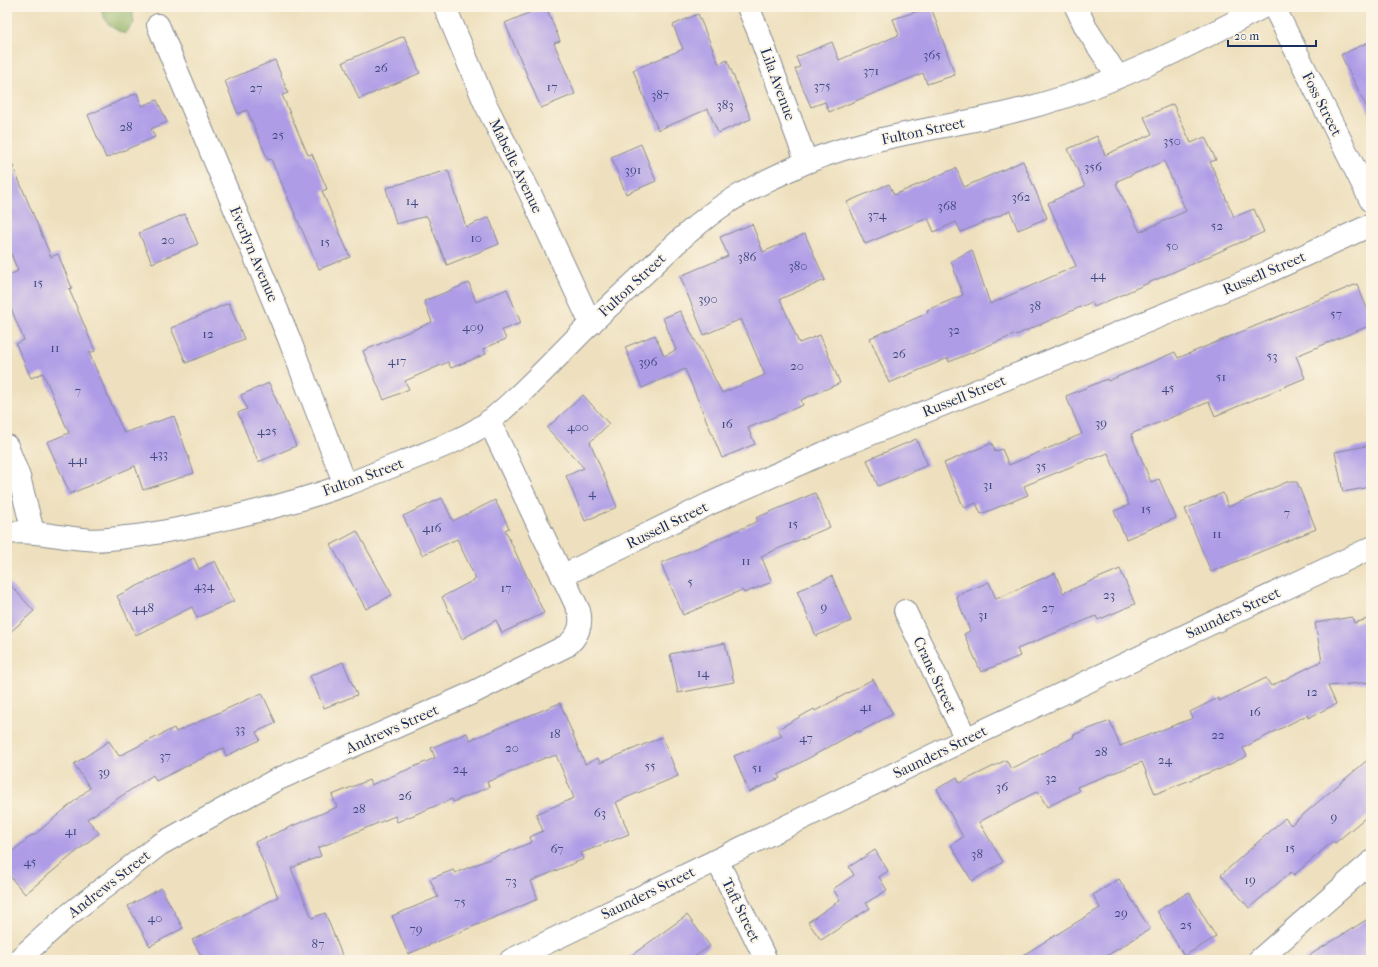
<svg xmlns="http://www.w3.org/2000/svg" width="1378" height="967" viewBox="0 0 1378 967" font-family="'IM FELL French Canon',serif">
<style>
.forest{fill:#93b468;stroke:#577263}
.building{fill:#ae9ce7;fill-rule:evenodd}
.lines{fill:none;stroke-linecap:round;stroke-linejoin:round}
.minor-casing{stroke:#84888e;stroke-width:24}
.tertiary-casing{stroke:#84888e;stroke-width:24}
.minor{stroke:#fff;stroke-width:22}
.tertiary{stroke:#fff;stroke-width:22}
.labels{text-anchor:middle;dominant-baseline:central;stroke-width:3.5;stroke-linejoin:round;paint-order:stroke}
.number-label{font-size:13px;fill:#404a80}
.street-label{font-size:15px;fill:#1b2f5e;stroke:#fcf5e5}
</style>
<rect width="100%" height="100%" fill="#fcf5e5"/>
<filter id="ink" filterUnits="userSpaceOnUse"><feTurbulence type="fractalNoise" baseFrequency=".025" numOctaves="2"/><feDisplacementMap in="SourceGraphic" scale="8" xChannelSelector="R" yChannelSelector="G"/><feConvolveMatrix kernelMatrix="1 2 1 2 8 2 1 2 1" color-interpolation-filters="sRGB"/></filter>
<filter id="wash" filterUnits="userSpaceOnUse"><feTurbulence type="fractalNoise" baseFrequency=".012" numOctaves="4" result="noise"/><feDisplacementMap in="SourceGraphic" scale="16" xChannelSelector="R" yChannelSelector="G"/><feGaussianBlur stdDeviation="0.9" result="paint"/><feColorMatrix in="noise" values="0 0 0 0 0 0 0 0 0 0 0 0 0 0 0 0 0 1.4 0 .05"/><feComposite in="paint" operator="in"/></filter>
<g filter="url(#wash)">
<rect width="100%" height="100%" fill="#eee0be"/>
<path class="forest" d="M100,7H132L134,23L125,34C109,27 106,24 100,7Z"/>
<g id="blocks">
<g class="building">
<path d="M543,7H546L560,41L554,43L575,94L541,108L505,23Z"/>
<path d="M931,7L955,75L927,84L923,73L829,112L825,102L811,107L795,69L800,67L796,57L832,42L839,60L899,35L893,19Z"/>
<path d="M698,14L719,64L727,60L751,119L718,133L708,109L658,130L633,70L683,49L673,25Z"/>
<path d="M404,36L420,73L359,99L343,62Z"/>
<path d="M1371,41V116L1341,55Z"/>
<path d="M275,60L288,93L282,95L308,155L312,154L327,189L322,191L350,257L319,269L271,159L268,160L247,110L238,114L225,81Z"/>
<path d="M137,93L142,106L157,100L167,122L151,129L155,137L106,158L88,115Z"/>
<path d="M1173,104L1191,143L1205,137L1216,160L1210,162L1234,217L1254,209L1264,232L1094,307L1092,302L1016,335V334L949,362L948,358L889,383L870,338L928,313L927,310L963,295L951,261L972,250L990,304L1076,266L1048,203L1085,186L1068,149L1097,136L1105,155L1152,134L1144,117ZM1164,161L1186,211L1140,232L1116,184L1118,183L1117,181Z"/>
<path d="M641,144L656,181L626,194L611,157Z"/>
<path d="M7,152L51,257L58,254L72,288L69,289L95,351L89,353L124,433L174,416L194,473L143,490L135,466L70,494L47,442L69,433L43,373L31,378L16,344L24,340L7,299V276L18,271L7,244Z"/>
<path d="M1023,161L1047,218L1018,230L1010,211L961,232L956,222L934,232L928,218L865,244L847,202L889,184L894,195L956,168L964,187Z"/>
<path d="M448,170L466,227L489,217L499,244L447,265L427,216L396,224L386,188Z"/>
<path d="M185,214L198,244L152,263L139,233Z"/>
<path d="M752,224L763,252L805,234L825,280L780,299L799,343L820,335L840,383L801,400L803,405L748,428L755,444L722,458L685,369L642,388L625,347L655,335L664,356L676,350L663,318L680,311L722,393L765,375L741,319L704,335L680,276L728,256L720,237Z"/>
<path d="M469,283L476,302L507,289L521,323L502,330L506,339L483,349L486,354L451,368L448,362L405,381L409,389L384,400L363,351L432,322L424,301Z"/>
<path d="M1357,284L1371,318V325L1296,356L1305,378L1215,416L1209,402L1131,434L1151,482L1159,479L1176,518L1126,539L1114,511L1129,505L1108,453L1093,459L1092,458L1024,486L1028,495L981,514L976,503L964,508L944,463L992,443L995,452L1002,449L1009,465L1082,434L1066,396L1107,379L1108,381L1175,352L1178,358Z"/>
<path d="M229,303L244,339L186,363L171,328Z"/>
<path d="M269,383L296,446L258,462L238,413L247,409L241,395Z"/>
<path d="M583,395L609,424L590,442L617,507L585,521L566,476L584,468L547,428Z"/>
<path d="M916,439L928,465L878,486L867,460Z"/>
<path d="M1371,445V487L1343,492L1335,452Z"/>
<path d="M1287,482H1297L1316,529L1211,572L1185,509L1223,493L1228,507Z"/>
<path d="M815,493L830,527L761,556L772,582L744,593L742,590L683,615L661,563L721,538L758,521L756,518Z"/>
<path d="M442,498L453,521L495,500L509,528L505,530L544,613L502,633L496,620L462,639L442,597L476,579L457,539L422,555L403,516Z"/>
<path d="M357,531L392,595L366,609L331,545Z"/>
<path d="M194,558L199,569L215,561L234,601L197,618L192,607L136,635L117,596Z"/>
<path d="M1120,569L1135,604L1098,620L1096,616L1017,649L1020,656L981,672L964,634L970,631L956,596L989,582L996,599L1055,573L1063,593Z"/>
<path d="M832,576L851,621L816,636L797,591Z"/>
<path d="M7,581L34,611L7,635Z"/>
<path d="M1352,617L1354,623L1371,618V682L1328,686L1336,704L1308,718L1307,715L1243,748L1247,756L1218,770V769L1155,794L1142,762L1077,787L1079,791L1047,807L1038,791L979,822L1003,862L972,881L951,845L963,837L937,789L957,777L960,783L1006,760L1011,769L1074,737L1073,735L1110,721L1120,746L1193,718L1190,712L1218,698L1219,701L1266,678L1271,686L1322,661L1315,623Z"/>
<path d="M725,643L734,682L678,693L670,654Z"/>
<path d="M343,662L357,695L324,708L310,676Z"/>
<path d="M873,679L893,714L859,732L858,731L778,775L780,778L749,792L734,756L782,736L778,729L814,709L815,711Z"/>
<path d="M262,693L276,723L256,732L260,740L226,756L223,748L156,781L153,775L87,819L99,833L25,894L7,873V856L32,835L33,836L90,788L74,764L109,741L119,756L174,728L176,732Z"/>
<path d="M560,703L585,764L598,758L600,763L662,737L678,776L616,802L629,834L581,853L584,859L531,881L538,899L408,954L392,916L438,897L430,879L453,870L455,873L532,842L530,837L543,831L536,814L574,798L556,755L548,758L547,757L487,782L489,787L453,802L452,799L397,822L395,816L318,848L321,856L291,868L312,918L325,913L344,960H204L192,940L278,897L255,842L337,807L332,795L369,780L371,785L435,758L431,748L467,733L470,740Z"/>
<path d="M1371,757V813L1335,843L1333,841L1294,875L1291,872L1249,908L1221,875L1285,818L1291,825Z"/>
<path d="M875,850L888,871L879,877L887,890L866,903L870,908L821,940L808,922L840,900L833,889L854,875L849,867Z"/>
<path d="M1119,879L1150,929L1100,960H1015L1100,908L1093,895Z"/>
<path d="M161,888L183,928L150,946L128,906Z"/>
<path d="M1189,892L1216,937L1184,956L1157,911Z"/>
<path d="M687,915L710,946L690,960H625Z"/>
<path d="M1371,917V960H1302Z"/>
</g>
</g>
</g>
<g filter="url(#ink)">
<use href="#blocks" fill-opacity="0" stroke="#84888e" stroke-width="1"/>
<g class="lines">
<g class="minor-casing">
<g id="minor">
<path d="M445,7L485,103L530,193L591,324"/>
<path d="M748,7L759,33L806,161"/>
<path d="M1076,7L1086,28L1118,77"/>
<path d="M158,25L288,336L345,485"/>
<path d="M7,446L19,477L33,532"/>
<path d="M562,576L709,504L824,453L1268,272L1371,225"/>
<path d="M905,611L966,739"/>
<path d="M717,860L766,960"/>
<path d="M18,960L67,916L159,845L274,781L470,694L566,646C577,638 583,625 579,611L489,421"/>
<path d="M511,960L966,739L1371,548"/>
<path d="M1259,960L1371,862"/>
</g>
</g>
<g class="tertiary-casing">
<g id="tertiary">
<path d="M1274,7L1371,201"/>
<path d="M7,533C33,530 58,537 84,539C97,541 112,539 126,537C147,535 168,531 188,527C241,516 294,503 345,485C365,478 384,469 404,462C433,450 467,439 492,419C525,392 553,361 583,331C605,310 628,289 650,268C672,247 694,226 719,208C740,194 763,182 787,171C862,134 951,129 1031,107C1113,85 1189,46 1263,7"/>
</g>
</g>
<use href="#minor" class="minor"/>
<use href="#tertiary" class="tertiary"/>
</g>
</g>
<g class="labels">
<g class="number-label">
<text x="932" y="54">365</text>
<text x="381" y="67">26</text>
<text x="871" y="70">371</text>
<text x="822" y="85">375</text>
<text x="552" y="86">17</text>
<text x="256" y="87">27</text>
<text x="660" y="94">387</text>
<text x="725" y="104">383</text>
<text x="126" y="126">28</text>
<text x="278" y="134">25</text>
<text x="1172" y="140">350</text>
<text x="1093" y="166">356</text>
<text x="633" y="169">391</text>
<text x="1021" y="196">362</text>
<text x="412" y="200">14</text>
<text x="947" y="205">368</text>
<text x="877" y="214">374</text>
<text x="1217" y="225">52</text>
<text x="476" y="237">10</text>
<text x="168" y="239">20</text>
<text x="325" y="241">15</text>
<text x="1172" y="245">50</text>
<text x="747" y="256">386</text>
<text x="798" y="265">380</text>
<text x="1098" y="274">44</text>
<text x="38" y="282">15</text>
<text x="708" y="298">390</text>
<text x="1035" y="305">38</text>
<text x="1336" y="313">57</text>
<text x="473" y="326">409</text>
<text x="954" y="329">32</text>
<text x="208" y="333">12</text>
<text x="55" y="347">11</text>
<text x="899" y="353">26</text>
<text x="1272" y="355">53</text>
<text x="397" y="360">417</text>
<text x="648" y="361">396</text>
<text x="797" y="365">20</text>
<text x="1221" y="376">51</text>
<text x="1168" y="387">45</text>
<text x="78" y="390">7</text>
<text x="1101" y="422">39</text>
<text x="727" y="423">16</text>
<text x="578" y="426">400</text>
<text x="267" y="430">425</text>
<text x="159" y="453">433</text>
<text x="78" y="459">441</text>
<text x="1041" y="465">35</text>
<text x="988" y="484">31</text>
<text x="592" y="492">4</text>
<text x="1146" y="508">15</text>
<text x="1287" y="512">7</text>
<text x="793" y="523">15</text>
<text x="432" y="527">416</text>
<text x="1217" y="533">11</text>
<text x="746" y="560">11</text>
<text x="690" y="581">5</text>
<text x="204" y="585">434</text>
<text x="506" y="587">17</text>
<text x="1109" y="594">23</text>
<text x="824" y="606">9</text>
<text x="143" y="607">448</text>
<text x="1048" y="607">27</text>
<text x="983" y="614">31</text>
<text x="703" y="672">14</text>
<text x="1312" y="691">12</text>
<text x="866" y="706">41</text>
<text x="1255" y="711">16</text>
<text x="240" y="728">33</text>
<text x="555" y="733">18</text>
<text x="1218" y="734">22</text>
<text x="806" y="737">47</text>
<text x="512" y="747">20</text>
<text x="1101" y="751">28</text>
<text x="165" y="755">37</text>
<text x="1165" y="759">24</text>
<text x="650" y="765">55</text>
<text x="757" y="767">51</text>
<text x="460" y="768">24</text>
<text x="104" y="771">39</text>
<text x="1051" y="777">32</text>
<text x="1002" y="786">36</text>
<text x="405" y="795">26</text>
<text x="359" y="808">28</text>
<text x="600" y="812">63</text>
<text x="1334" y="816">9</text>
<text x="71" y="830">41</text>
<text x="1290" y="847">15</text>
<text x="557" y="848">67</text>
<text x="977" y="853">38</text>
<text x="30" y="861">45</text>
<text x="1250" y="879">19</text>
<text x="511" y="880">73</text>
<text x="460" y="901">75</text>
<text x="1121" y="912">29</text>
<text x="155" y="917">40</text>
<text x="1186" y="924">25</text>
<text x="416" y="928">79</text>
<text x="318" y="943">87</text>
</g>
<g class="street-label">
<text transform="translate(778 84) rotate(70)">Lila Avenue</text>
<text transform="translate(1322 104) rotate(63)">Foss Street</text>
<text transform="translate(923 131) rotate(-12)">Fulton Street</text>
<text transform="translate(516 166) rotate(64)">Mabelle Avenue</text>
<text transform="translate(254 254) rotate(67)">Everlyn Avenue</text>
<text transform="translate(1264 273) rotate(-23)">Russell Street</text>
<text transform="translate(632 285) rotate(-43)">Fulton Street</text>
<text transform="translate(964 396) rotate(-22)">Russell Street</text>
<text transform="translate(363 477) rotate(-20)">Fulton Street</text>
<text transform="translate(667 525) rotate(-26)">Russell Street</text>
<text transform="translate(1233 613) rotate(-25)">Saunders Street</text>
<text transform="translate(935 675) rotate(65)">Crane Street</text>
<text transform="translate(392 729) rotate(-24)">Andrews Street</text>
<text transform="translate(940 752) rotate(-26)">Saunders Street</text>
<text transform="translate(109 884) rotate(-38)">Andrews Street</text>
<text transform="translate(648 893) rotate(-26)">Saunders Street</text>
<text transform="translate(741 910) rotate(64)">Taft Street</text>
</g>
</g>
<rect width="1378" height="967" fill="none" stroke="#fcf5e5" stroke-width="24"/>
<path d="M1228 40v6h88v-6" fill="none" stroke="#1b2f5e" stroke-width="2"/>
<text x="1234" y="40" font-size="12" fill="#1b2f5e" stroke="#fcf5e5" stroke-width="3" paint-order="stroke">20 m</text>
</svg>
